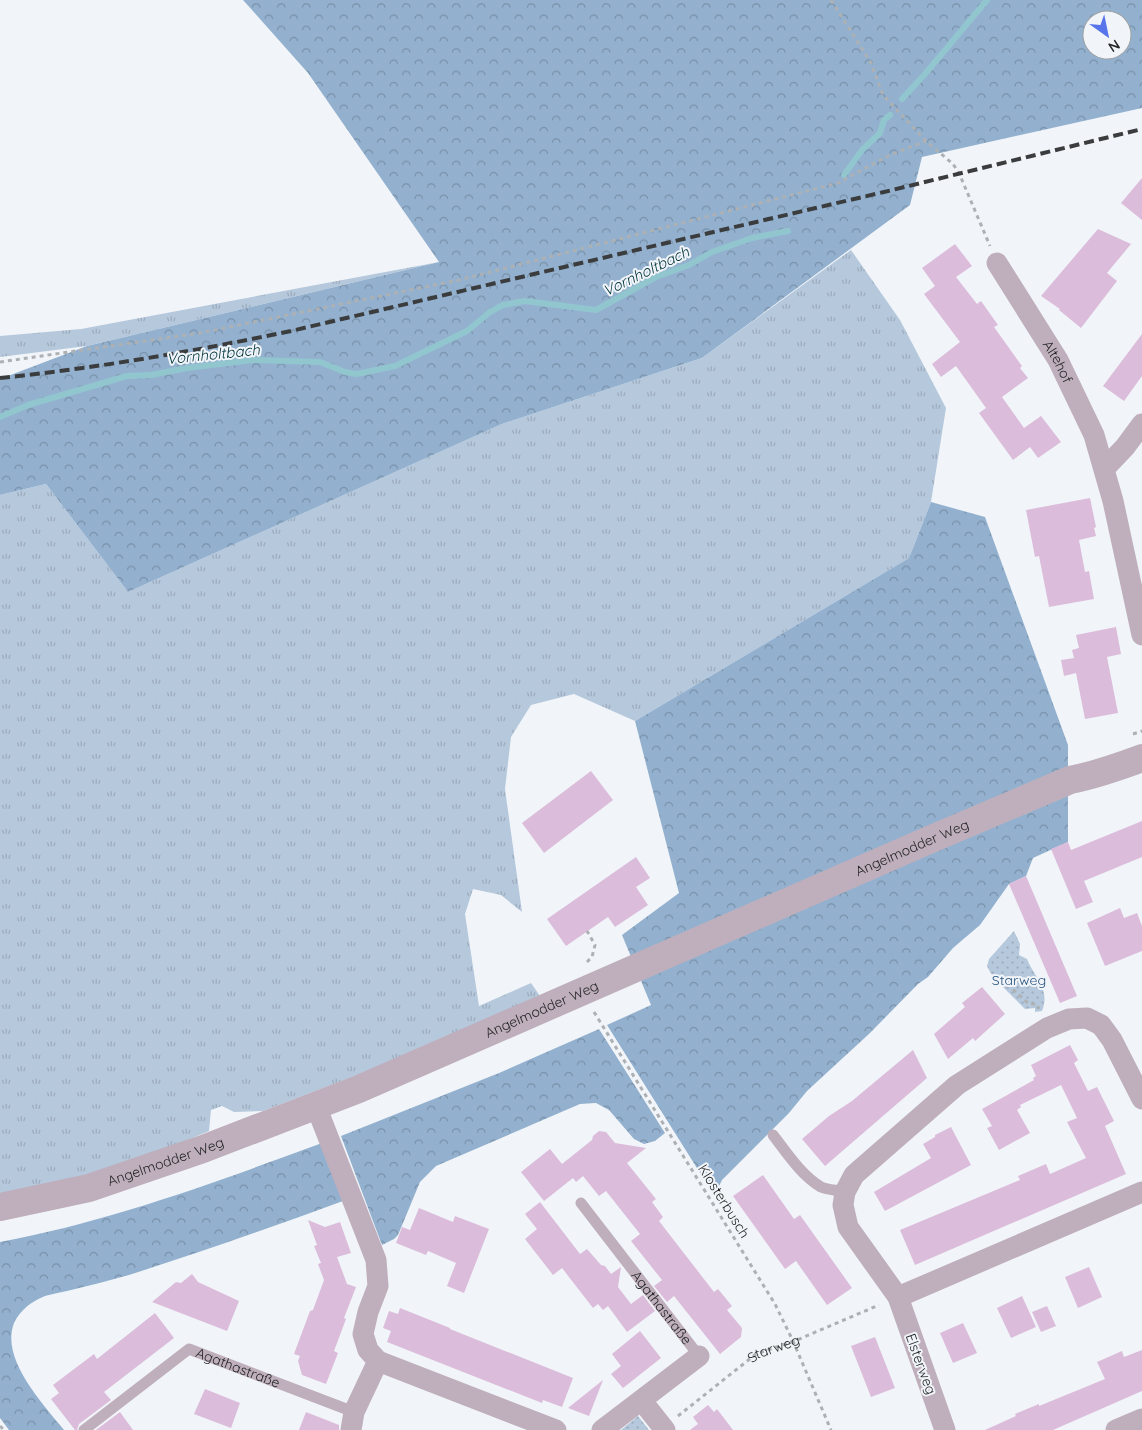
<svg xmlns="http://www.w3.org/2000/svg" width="1142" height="1430" viewBox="0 0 1142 1430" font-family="Quicksand,sans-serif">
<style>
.grass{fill:url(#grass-tufts)}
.forest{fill:url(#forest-crowns);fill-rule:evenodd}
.park{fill:url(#park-dots)}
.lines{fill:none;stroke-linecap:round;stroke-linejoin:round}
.stream{stroke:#92c6cf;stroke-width:6}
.building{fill:#dcbcdb}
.path{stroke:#adb1b4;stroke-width:3;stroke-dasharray:4 4;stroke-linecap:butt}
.service{stroke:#bfafbc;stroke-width:11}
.minor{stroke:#bfafbc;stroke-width:21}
.tertiary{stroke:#bfafbc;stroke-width:28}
.rail{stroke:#3a3c3d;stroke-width:4;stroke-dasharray:10 5;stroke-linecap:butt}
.labels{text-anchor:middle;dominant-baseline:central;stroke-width:4;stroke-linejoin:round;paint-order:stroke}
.street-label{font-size:14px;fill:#242627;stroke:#f1f5f9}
.park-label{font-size:14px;fill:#29547e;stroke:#f1f5f9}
.water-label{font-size:15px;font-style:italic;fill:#01343c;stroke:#f1f5f9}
</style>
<defs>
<pattern id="grass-tufts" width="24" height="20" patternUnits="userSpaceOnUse" patternTransform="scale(1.25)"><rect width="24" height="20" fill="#b6c8dc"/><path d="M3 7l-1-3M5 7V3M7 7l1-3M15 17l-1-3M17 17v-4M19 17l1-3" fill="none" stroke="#9cacbd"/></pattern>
<pattern id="forest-crowns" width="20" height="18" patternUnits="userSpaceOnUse" patternTransform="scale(1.25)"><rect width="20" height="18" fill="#93b1cf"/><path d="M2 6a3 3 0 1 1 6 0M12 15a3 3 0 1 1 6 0" fill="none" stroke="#7890a8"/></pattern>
<pattern id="park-dots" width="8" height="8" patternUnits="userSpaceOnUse" patternTransform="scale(1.25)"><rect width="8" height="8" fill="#b6c8dc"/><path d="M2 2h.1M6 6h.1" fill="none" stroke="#9cacbd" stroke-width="1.8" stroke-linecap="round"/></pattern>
</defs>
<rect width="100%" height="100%" fill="#f1f5f9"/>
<g class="grass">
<path d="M851,250L900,320L946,408L931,502L909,558L635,721L574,694L531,705L511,737L505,789L522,912L501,895L473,889L465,914L479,1006L531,983L540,996L423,1050L263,1111L234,1112L222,1106L211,1110L209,1131L106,1174L0,1195V495L46,484L128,592L502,424L702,358Z"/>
<path d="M439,262L87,346L0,357V336L81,329Z"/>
</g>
<g class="forest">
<path d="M243,0H1142V108L922,157L910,205L702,358L502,424L128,592L46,484L0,495V379L87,346L439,262L308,73ZM1092,20H1122V50H1092Z"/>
<path d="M931,502L985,517L1068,745V842L1033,858L1026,876L1009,884L980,925L953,948L928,977L918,984L870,1033L807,1091L789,1113L722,1180L716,1192L702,1176L607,1025L651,1005L622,935L679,893L635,721L909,558Z"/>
<path d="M599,1029L665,1133L655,1141L644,1144L634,1139L609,1110L596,1103L580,1104L436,1166L420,1182L398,1235L394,1239L382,1245L341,1136L499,1073Z"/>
<path d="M322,1143L343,1201C272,1227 201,1252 129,1275C108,1281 87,1286 67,1291C59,1293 51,1294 45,1296C31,1302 21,1309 14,1323C0,1359 43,1404 64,1430H9L0,1418V1242C111,1221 216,1182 322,1143Z"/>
</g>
<g class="park">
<path d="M1014,931L1020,944L1019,955L1027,959C1034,977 1051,989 1042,1011L1035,1012V1008L1025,1009L1002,986L1003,977L991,974L987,966L989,959Z"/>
<path d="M638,1416L649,1430H621Z"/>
</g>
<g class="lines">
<g class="stream">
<path d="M902,99L925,74L987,0"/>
<path d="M844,175L862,150L880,133L884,120L890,115"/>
<path d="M0,417L28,405L127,376L151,375L187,368L253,360L320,362L345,372L357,374L395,366L467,331L490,312L503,305L525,301L596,310L656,277L689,265L712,252L752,238L788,231"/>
</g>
</g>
<g class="building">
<path d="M1142,178V220L1121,203Z"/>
<path d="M1098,229L1131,244L1107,273L1117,281L1081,328L1059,310L1060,309L1041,296Z"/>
<path d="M955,244L972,266L956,277L977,304L981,301L998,325L994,327L1022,366L1020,368L1028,378L1002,397L1024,428L1041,416L1061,442L1038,458L1030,447L1013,460L979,413L986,408L956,366L941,377L932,364L960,342L924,294L935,286L922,268Z"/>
<path d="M1142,334V376L1124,401L1103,386Z"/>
<path d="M1090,498L1096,527L1094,528L1096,536L1079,540L1085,572L1089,571L1094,599L1049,607L1039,556L1035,557L1026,510Z"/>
<path d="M1116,627L1121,654L1107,657L1118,713L1085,719L1076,673L1064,676L1061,660L1074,658L1072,650L1079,648L1076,635Z"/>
<path d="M591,771L613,800L544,853L522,823Z"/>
<path d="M1142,821V857L1084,881L1093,902L1076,909L1051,849L1068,842L1071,850Z"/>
<path d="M636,857L650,878L636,887L648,905L615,927L608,917L566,946L547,919Z"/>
<path d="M1026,876L1077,996L1060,1003L1009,884Z"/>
<path d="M1120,908L1124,918L1137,913L1142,926V951L1105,966L1087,923Z"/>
<path d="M982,987L1005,1014L975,1041L973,1038L948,1059L934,1034L965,1007L962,1003Z"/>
<path d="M1070,1045L1078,1060L1074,1063L1088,1091L1097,1087L1114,1121L1105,1126L1126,1174L915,1265L900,1230L1020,1180L1018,1176L1046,1164L1050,1174L1086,1158L1067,1122L1077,1118L1061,1085L1020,1105L1021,1107L1017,1110L1030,1133L999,1150L987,1128L992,1126L982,1109L1034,1080L1033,1078L1036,1076L1031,1065Z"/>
<path d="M913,1050L927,1078L825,1166L802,1139L829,1116L852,1101Z"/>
<path d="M951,1127L971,1165L885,1211L874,1192L931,1158L923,1144L935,1137V1135Z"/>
<path d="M599,1131L606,1132L615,1143L646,1148L627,1163L656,1199L652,1202L663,1217L659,1221L714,1292L718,1289L732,1306L727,1310L742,1328L741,1337L720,1354L674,1296L667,1302L654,1286L662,1280L631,1241L640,1234L606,1191L599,1196L583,1176L576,1182L573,1178L544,1201L521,1172L550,1149L562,1164L592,1140L593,1136Z"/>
<path d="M763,1175L794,1219L800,1215L852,1288L827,1305L796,1261L785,1269L733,1196Z"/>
<path d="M540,1202L580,1254L587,1249L601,1265L605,1266L611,1274L621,1267L618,1287L631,1304L643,1295L655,1311L627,1332L608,1306L603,1310L598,1304L593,1308L562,1268L553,1275L525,1239L537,1229L525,1214Z"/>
<path d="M419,1208L453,1222L455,1216L489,1229L464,1293L447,1286L456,1263L428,1251L426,1255L396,1243L402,1227L410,1230Z"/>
<path d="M308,1220L325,1227L340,1222L351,1253L337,1257L347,1284L356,1287L344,1318L346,1319L334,1351L338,1353L326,1384L302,1375L298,1361L300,1356L294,1354L310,1311L313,1310L324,1280L318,1264L321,1263L314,1246L317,1245Z"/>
<path d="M1089,1267L1102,1297L1078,1308L1065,1277Z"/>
<path d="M192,1274L198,1282L239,1301L227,1331L152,1302L176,1282L181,1283Z"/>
<path d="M1022,1296L1036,1327L1011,1338L997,1308Z"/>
<path d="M1047,1306L1056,1326L1041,1332L1032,1312Z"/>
<path d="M400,1308L450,1328V1329L573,1378L562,1407L543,1400L542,1403L387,1342L391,1331L383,1328L389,1311L398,1314Z"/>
<path d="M155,1313L174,1338L104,1392L111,1400L79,1424L77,1430H75L51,1399L59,1393L53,1385L94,1354L97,1359Z"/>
<path d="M963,1323L977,1353L953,1363L940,1333Z"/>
<path d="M640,1331L661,1358L623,1388L611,1374L621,1366L612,1354Z"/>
<path d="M875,1337L895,1388L871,1397L851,1346Z"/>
<path d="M1142,1350V1391L1053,1430H985L1016,1416L1015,1414L1039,1404V1406L1105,1379L1097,1362L1122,1351L1124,1357Z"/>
<path d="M603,1380L589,1416L568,1408Z"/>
<path d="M205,1389L240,1403L231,1428L194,1414Z"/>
<path d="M708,1405L714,1412L717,1409L733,1430H690L698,1424L693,1417Z"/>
<path d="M120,1412L133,1430H96Z"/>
<path d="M306,1412L339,1425V1430H299Z"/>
</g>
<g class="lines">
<g class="path">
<path d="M831,0L871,63L883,95L926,141L953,164L959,173L990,246"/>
<path d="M0,362L200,333L459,280L838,183L890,155L926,141"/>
<path d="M1133,734L1142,731"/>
<path d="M587,962L592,957L595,945L587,931"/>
<path d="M1007,984L1029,1004H1037L1039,1009"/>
<path d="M594,1012L775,1304L793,1341L831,1430"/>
<path id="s1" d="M678,1416L756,1354L797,1340L879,1305"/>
<path d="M0,1426L4,1430"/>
</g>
<g class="service">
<path d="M773,1135C787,1153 801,1175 821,1187C828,1190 837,1190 845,1192"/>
<path id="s2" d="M581,1203L699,1356"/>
<path id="s3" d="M84,1430L189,1349L354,1412"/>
</g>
<g class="minor">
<path id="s4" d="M997,263L1058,360L1094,435L1113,501L1142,635"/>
<path d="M1105,468L1125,447L1142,424"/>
<path d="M316,1106L376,1260L378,1286L368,1312L363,1334L368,1350L378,1361L556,1430"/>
<path d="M898,1297L1142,1192"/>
<path d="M642,1401L665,1430"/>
<path d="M351,1430L354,1412L378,1361"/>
<path d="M602,1430L699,1356"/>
<path d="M945,1430L898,1297L848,1227L843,1205L845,1192L854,1175L957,1085L1047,1028L1069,1019L1087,1018L1101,1025L1112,1040L1142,1099"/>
<path d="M1116,1430L1142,1419"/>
</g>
<path class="tertiary" id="s5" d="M0,1207L89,1188L203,1149L359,1089L929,840L1070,780C1095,775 1118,767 1142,758"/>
<path class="rail" d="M0,378C98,368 195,351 291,331L884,192L1142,129"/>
</g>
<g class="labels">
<g class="street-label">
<text stroke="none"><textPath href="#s4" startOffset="116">Altehof</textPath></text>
<text stroke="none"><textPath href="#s5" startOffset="982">Angelmodder Weg</textPath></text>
<text stroke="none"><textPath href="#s5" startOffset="578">Angelmodder Weg</textPath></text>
<text stroke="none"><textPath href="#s5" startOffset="172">Angelmodder Weg</textPath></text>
<text transform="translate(724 1201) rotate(58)">Klosterbusch</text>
<text stroke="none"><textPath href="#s2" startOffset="132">Agathastraße</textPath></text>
<text stroke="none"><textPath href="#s1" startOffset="118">Starweg</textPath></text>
<text transform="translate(921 1364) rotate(70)">Elsterweg</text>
<text stroke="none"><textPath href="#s3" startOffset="185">Agathastraße</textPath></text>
</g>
<g class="park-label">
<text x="1019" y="980">Starweg</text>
</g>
<g class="water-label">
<text transform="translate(646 271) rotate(-26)">Vornholtbach</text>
<text transform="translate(213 354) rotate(-6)">Vornholtbach</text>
</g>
</g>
<g transform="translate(1107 35) rotate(147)"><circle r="24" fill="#f1f5f9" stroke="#9fa2a5"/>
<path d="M0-4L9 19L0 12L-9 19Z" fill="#5874ea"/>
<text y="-8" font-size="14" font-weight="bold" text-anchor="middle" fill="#242627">N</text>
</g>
</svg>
